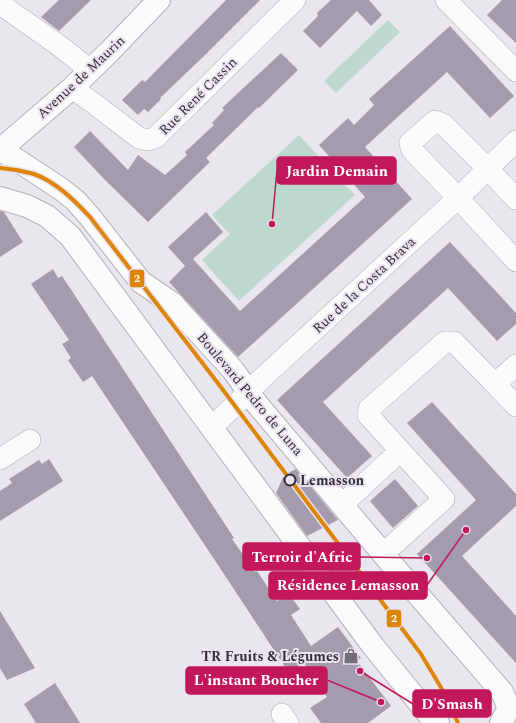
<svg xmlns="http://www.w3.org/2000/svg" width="516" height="723" viewBox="0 0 516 723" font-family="Spectral,serif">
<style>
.green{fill:#bdd9cd}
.building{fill:#a49cad}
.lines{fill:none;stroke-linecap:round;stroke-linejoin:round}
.street-casing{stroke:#b2b0b6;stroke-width:22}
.secondary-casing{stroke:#b2b0b6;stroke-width:24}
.street{stroke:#fcfbfc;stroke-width:21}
.secondary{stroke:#fcfbfc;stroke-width:22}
.tram-1-casing{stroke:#e9e3f2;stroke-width:7}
.tram-1{stroke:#de8505;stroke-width:4}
.stop-dot{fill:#e9e3f2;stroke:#323036;stroke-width:2}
.labels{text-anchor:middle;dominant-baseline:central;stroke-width:4;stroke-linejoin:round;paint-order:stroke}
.street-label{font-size:14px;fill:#323036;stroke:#e9e3f2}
.stop-label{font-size:14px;font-weight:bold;fill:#323036;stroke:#e9e3f2;text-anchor:start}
.poi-label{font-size:14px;font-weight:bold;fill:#323036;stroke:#e9e3f2;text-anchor:end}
.leader{fill:none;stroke:#c2185b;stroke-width:1.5}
.callout-dot{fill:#c2185b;stroke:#e9e3f2;stroke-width:1.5}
.callout{fill:#c2185b;stroke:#c2185b;stroke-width:1.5}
.callout-label{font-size:15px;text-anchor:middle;font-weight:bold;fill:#fff}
.line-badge{stroke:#e9e3f2;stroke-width:1.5}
.badge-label{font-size:11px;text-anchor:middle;font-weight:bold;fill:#fff}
</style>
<rect width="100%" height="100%" fill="#eae6ee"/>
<g class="green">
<path d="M388,20L400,32L336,93L324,81Z"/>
<path d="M299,135L355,195L239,301L202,260L230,234L212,215Z"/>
</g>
<g class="building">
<path d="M59,0H91L59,31L41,17Z"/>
<path d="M226,0H260L201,59L160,98L161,99L148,112L144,109L138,115L122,100L142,80L145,82Z"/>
<path d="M331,0H369L382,15L371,26L357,11L320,48L303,31L318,16L317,13Z"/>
<path d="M502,0H516V43L487,15Z"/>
<path d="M450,26L514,96L490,118L447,72L365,147L412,199L238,357L169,282L185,266L168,247L206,212L223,232L193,259L240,311L365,197L319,145L348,118L354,125L374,105L369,99Z"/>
<path d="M281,53L298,70L259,108L258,107L206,158L210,162L148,222L104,179L74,147L90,131L128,170L138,155L165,175L187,155L185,152L214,125L212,123L224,110L222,108Z"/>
<path d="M0,211L4,212L23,242L0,257Z"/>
<path d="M450,242L516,313V324L497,341L448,288L323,402L372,456L347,478L277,400Z"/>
<path d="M53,269L58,278L62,276L72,291L234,538L232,539L255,572L257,571L277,601L289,594L294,601L300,609L291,615L311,646L338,627L361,658L357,661L391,706L368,723H321L310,708L327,697L304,663L289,673L287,670L216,562L92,376L83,382L68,360L71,358L62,344L69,340L31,284Z"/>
<path d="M432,402L516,494V506L462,556L516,616V663L417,554L476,500L407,423Z"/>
<path d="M49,459L63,481L0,521V491L12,483L9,479L39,460L42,464Z"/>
<path d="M296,469L338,520L307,536L276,493L284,475Z"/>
<path d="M395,479L418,506L393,528L370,501Z"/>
<path d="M0,611L35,668L7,680L0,668Z"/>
<path d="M55,683L80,723H36L24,704Z"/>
</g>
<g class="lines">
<g class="street-casing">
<g id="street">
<path d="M446,0L516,71"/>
<path d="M0,4L57,44L90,70"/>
<path d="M72,88L92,102L139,138L148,140L155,138L295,0"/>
<path d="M516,199L488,169L443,124L435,121L410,143L412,150L458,198L516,261"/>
<path d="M516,365L495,384L516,406"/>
<path d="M212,427L249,392L258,382L458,198L516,141"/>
<path d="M0,459L30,440"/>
<path d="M342,505L400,451"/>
<path d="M383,554L444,499L368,415L369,409L445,342H454L495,384"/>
<path d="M282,714L288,723"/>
</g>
</g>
<g class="secondary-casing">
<g id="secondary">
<path d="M0,150L17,160L61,189L76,201L90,217L141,282L172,303L179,311L233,370L257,404L395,568L502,692L509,708L501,723"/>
<path d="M0,150L72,88L110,51L159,0"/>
<path d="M0,198L27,206L47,216L70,236L373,646L430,716L438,723"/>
</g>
</g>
<use href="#street" class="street"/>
<use href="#secondary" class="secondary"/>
<g class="tram-1-casing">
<path id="tram-1" d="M0,168C11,169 23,171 34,174C56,182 74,200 90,217L217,382L421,654L446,696L458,723"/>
</g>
<use href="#tram-1" class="tram-1"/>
</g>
<defs>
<g id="shop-bare" transform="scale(1.2)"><path d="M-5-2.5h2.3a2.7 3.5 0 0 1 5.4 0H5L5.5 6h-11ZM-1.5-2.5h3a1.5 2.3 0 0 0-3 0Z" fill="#727076" stroke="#e9e3f2" stroke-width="2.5" paint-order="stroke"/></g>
</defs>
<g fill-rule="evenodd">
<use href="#shop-bare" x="351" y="656"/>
</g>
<circle class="stop-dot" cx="290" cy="480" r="5.5"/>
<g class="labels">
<g class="street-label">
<text transform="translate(81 77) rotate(-43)">Avenue de Maurin</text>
<text transform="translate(198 96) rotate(-45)">Rue René Cassin</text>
<text transform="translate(364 285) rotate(-43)">Rue de la Costa Brava</text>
<text transform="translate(250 394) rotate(50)">Boulevard Pedro de Luna</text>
</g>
<g class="stop-label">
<text x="300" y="480">Lemasson</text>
</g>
<g class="poi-label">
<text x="339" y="656">TR Fruits &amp; Légumes</text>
</g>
</g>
<path class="leader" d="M272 224L277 170M427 558L360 557M466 530L427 585M381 702L327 680M360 671L413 704"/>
<g class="callout-dot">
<circle cx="272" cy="224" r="4"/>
<circle cx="427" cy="558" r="4"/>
<circle cx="466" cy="530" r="4"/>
<circle cx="381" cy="702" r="4"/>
<circle cx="360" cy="671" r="4"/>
</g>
<g class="callout">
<rect x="277" y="157" width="119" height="27" rx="4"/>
<rect x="243" y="543" width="117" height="27" rx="4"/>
<rect x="269" y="572" width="158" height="27" rx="4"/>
<rect x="186" y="667" width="141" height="27" rx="4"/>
<rect x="413" y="690" width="78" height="27" rx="4"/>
</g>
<g class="callout-label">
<text x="337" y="176">Jardin Demain</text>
<text x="302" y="562">Terroir d'Afric</text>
<text x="348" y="590">Résidence Lemasson</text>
<text x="256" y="685">L'instant Boucher</text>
<text x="452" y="709">D'Smash</text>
</g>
<g class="line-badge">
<rect x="129" y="269" width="16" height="19" rx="4" fill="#de8505"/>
<rect x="386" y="609" width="16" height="19" rx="4" fill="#de8505"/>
</g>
<g class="badge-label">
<text x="137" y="282">2</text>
<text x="394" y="622">2</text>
</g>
</svg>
